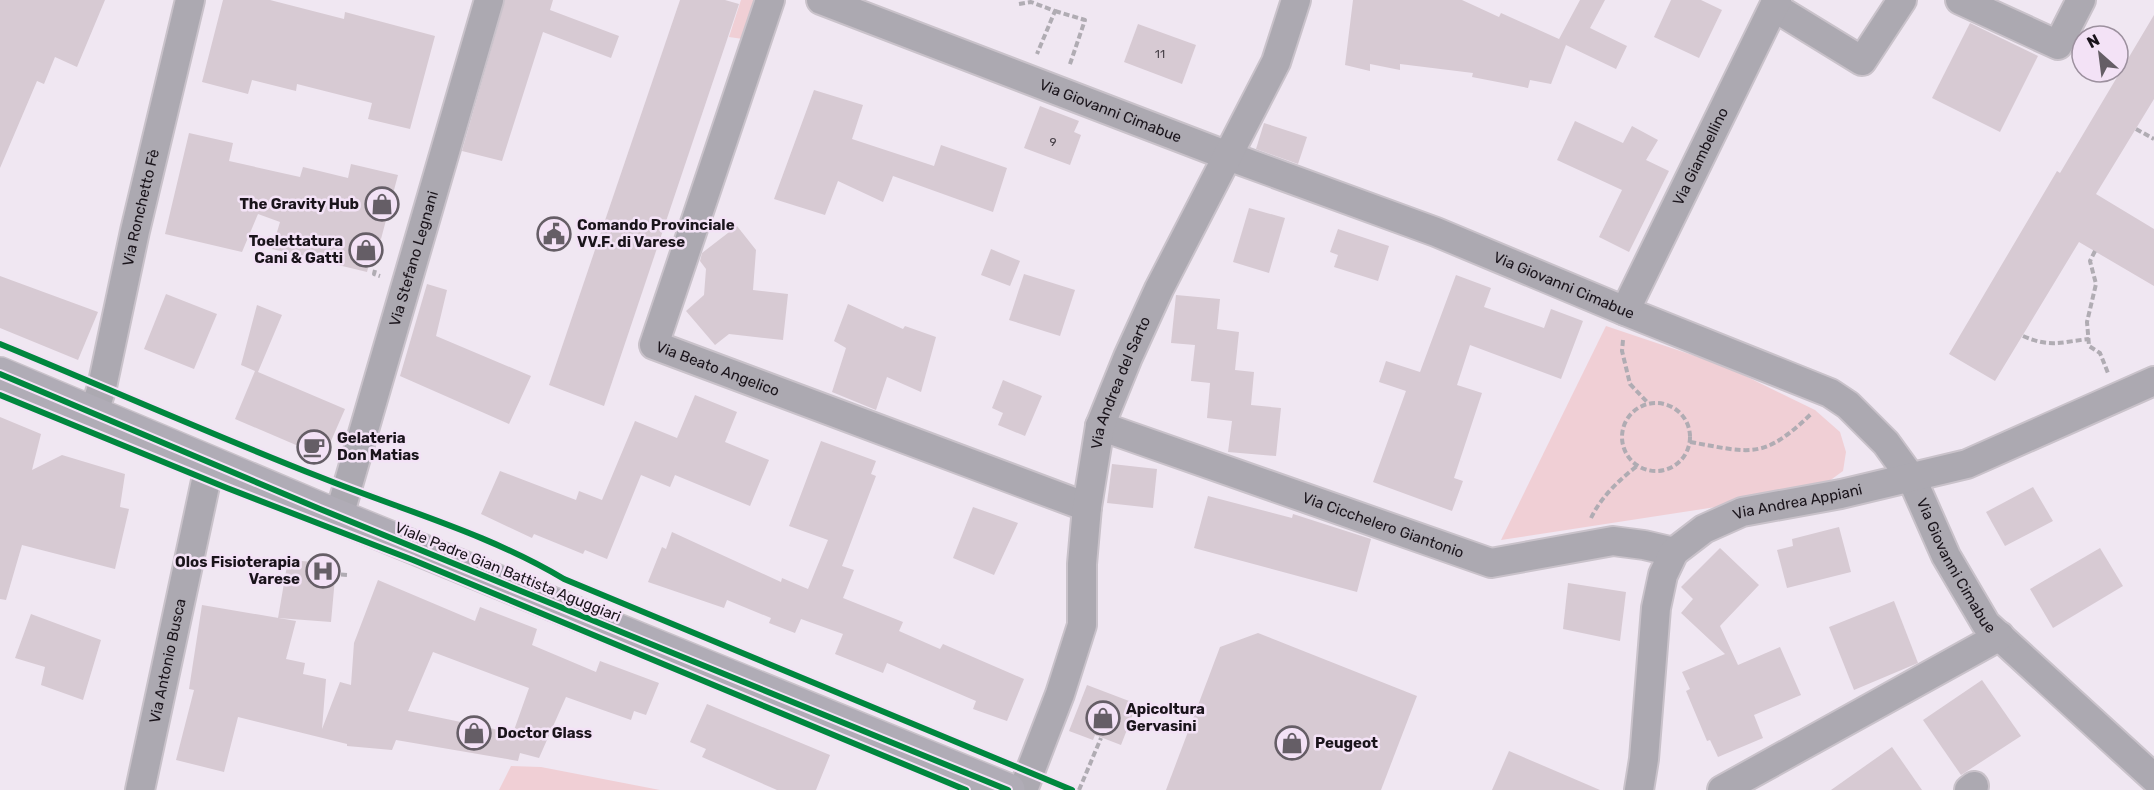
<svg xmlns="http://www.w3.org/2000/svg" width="2154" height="790" viewBox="0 0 2154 790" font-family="Rubik,sans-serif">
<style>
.green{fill:#f0cfd5}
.building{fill:#d7cad3;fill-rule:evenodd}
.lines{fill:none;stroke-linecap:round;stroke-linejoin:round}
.minor-casing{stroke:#c9c2ca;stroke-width:32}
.major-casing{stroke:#c9c2ca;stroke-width:36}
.path{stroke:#b0acb3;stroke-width:4;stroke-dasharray:6 3;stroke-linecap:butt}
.minor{stroke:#aca9b1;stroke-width:28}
.major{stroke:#b0acb6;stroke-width:33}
.cycleway-casing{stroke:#f3e2f6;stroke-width:10}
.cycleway{stroke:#00873e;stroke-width:6}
.labels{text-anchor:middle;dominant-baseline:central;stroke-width:5;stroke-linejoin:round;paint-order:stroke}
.number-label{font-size:12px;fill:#494249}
.street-label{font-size:15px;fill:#1a141b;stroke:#f3e2f6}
.poi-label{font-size:15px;font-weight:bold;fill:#1a141b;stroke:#f3e2f6;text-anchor:start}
</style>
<rect width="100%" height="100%" fill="#f0e7f2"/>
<g class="green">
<path d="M741,0H763L750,40L729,37Z"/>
<path d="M1606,326L1725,366L1815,410L1840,432L1846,452L1843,471L1821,487L1794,495L1501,540Z"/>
<path d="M511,766L541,767L660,790H499Z"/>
</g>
<g class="building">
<path d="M0,0H105L77,67L55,57L44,84L37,81L0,168Z"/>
<path d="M223,0H270L344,19L345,12L435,36L410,129L368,119L372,103L297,84L296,91L252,80L248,94L202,82Z"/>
<path d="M505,0H553L550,10L619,36L611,58L543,32L502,161L462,151Z"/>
<path d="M680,0H725L739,4L604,406L549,385Z"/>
<path d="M1353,0H1462L1499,17L1501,13L1559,39L1580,0H1605L1590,28L1627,46L1616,69L1566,45L1551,84L1530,80L1528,88L1472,77L1473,73L1400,64V70L1370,64V71L1345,65Z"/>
<path d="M1671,0H1701L1722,10L1699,58L1654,37Z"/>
<path d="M2154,15V99L2096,194L2154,229V286L2079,242L1995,381L1949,354L2057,171L2060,173Z"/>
<path d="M1970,23L2038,56L2000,132L1932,98Z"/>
<path d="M1138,24L1196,45L1182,84L1124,62Z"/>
<path d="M814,90L863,105L852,139L934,166L941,145L1007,168L993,212L893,176L883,202L838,181L825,215L774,199Z"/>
<path d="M1040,106L1079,121L1074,132L1081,135L1070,165L1024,148Z"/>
<path d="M1575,121L1623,143L1632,126L1658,140L1646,160L1669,171L1629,252L1599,237L1622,190L1557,160Z"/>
<path d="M1264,123L1307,137L1298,164L1256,149Z"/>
<path d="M189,133L233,143L229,161L300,177L303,167L348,178L351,164L398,175L381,239L376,238L367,272L272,249L280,222L258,214L242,252L165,234Z"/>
<path d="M1249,208L1285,218L1269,273L1233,262Z"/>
<path d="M737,226L756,250L753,290L788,294L783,340L729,334L715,345L686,311L704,295L706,269L700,261L702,253Z"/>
<path d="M1338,229L1389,246L1378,281L1334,267L1338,255L1330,252Z"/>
<path d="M991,249L1020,261L1010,286L981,275Z"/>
<path d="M1024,274L1075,290L1060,336L1009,320Z"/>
<path d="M1456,275L1491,288L1484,307L1544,328L1551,309L1583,321L1561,379L1470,345L1457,385L1482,393L1454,478L1463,481L1452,511L1373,482L1406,391L1379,382L1386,361L1420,372Z"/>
<path d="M0,276L98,312L78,360L0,328Z"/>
<path d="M427,284L447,290L436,336L531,376L509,424L400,376Z"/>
<path d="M166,294L217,314L194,369L144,349Z"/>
<path d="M1176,295L1220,299L1217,329L1239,332L1235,370L1254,372L1251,405L1281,408L1276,456L1228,452L1232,421L1207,418L1210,383L1191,381L1195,345L1171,343Z"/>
<path d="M848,304L903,329L905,326L936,337L921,392L887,377L876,410L832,392L846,348L834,341Z"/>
<path d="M257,305L282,315L258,372L345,409L324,457L235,419L255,371L241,365Z"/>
<path d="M1003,380L1042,396L1025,436L998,425L1003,413L992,408Z"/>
<path d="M695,395L737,412L725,442L769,460L750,506L675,475L670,487L641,475L607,559L585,550L583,554L534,534L532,538L481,514L500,471L576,500L579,491L602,500L635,421L677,438Z"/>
<path d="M0,417L41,434L32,470L62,455L125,474L120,507L129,509L115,569L22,545L6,600L0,599Z"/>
<path d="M821,441L876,461L871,474L876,476L842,566L854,570L843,598L903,622L899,631L940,649L943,644L1024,679L1007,721L973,709L976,701L887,663L883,673L835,654L843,634L801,619L795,633L769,623L771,618L727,600L724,608L648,582L662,547L666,549L672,532L781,582L782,578L808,589L828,540L789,526Z"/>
<path d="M1112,464L1157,469L1153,508L1107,503Z"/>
<path d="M2033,487L2053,521L2005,546L1986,512Z"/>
<path d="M1208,496L1292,518L1293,514L1371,539L1357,592L1194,548Z"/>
<path d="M973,507L1018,523L994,575L953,558Z"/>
<path d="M1839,527L1851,572L1787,588L1777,550L1793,546L1792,539Z"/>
<path d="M1720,548L1759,585L1720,626L1738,665L1780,647L1801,695L1754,715L1763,738L1718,757L1710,740L1707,741L1686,691L1690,689L1682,672L1725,654L1681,613L1693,599L1681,587Z"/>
<path d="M2100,548L2123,586L2053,628L2030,589Z"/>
<path d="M288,560L328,563V570L333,571L331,578H335L331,622L278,618Z"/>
<path d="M378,580L475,621L480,607L537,629L532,645L596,672L600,661L659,683L646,715L634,711L631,720L566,697L539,758L520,753L518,761L396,740L392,750L347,746V744L238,717L224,772L176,760L194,690L189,689L202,605L296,621L286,659L305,663L303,674L326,679L322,729L340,682L351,685L354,643ZM433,652L529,688L513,733L408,711Z"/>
<path d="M1568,583L1626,592L1620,641L1563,629Z"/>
<path d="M1894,601L1918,663L1854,690L1829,627Z"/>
<path d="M31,614L101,640L83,700L41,685L45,667L15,658Z"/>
<path d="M1258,633L1417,696L1381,790H1166L1220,647Z"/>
<path d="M1982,680L2021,736L1961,775L1923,720Z"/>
<path d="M1087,685L1137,704L1121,745L1095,735L1093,740L1069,731Z"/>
<path d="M707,704L830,755L816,790H777L702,757L706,749L690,742Z"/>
<path d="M1892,747L1922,790H1831Z"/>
<path d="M1509,751L1600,790H1492Z"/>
</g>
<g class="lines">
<g class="minor-casing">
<g id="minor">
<path id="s1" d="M770,0L654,345L1087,507"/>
<path id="s2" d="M821,0L1228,156L1436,232L1625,311L1830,393L1848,405L1886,443L1912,479L1946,556L1986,624L2154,778"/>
<path d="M1960,0L2058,45L2081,0"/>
<path d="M1774,7L1862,61L1902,0"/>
<path id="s3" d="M1625,311L1777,0"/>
<path id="s4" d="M93,415L102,387L135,231L190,0"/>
<path id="s5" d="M1100,426L1491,563L1613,541L1644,545L1674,552"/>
<path id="s6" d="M339,516L489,0"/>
<path id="s7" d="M140,790L210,462"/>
<path id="s8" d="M1023,790L1060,694L1082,625V564L1087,507L1100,426L1128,357L1159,289L1276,62L1296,0"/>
<path id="s9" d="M1639,790L1644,759L1656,608L1663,575L1674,552L1704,529L1742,512L1841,494L1967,464L2154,381"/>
<path d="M1722,790L2000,636"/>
<path d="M1969,790L1974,786"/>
</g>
</g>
<g class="major-casing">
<path id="major" d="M0,374L320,509L1008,790"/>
</g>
<g class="path">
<path d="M1019,4L1031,2L1055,11L1037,54"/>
<path d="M1055,11L1085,20L1069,67"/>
<path d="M2136,129L2154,139"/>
<path d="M2095,251L2090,261L2096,284L2087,322L2089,346L2100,353L2108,373"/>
<path d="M375,270L374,274L380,276"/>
<path d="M2023,336C2051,348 2060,342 2089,339"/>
<path d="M1623,340L1622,351L1630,384L1648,403"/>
<circle cx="1656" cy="437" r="34"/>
<path d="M1690,442C1752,453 1763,460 1811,414"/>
<path d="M1591,518C1601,497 1619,480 1637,466"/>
<path d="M332,574L347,575"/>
<path d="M1079,790L1101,738"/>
</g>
<use href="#minor" class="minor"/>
<use href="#major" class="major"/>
<g class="cycleway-casing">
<g id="cycleway">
<path d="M0,344C107,388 213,435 320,477C402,510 489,534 564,579L1072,790"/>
<path d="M0,374L320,509L1008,790"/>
<path d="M0,395L227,488L413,560L966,790"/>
</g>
</g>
<use href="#cycleway" class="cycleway"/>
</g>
<defs>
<g id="shop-ring" transform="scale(1.725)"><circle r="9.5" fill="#f3e2f6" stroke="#655e66" stroke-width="1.5"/><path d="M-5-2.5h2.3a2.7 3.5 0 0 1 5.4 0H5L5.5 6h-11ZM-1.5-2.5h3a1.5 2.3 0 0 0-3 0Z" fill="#655e66"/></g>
<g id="civic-ring" transform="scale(1.725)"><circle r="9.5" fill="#f3e2f6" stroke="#655e66" stroke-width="1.5"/><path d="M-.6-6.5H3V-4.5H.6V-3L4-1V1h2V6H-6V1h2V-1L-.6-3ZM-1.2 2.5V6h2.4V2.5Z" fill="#655e66"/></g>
<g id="cafe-ring" transform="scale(1.725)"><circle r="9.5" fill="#f3e2f6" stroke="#655e66" stroke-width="1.5"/><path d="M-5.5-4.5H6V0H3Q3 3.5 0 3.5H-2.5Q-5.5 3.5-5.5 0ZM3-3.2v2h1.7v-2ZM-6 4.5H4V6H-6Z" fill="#655e66"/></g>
<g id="hospital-ring" transform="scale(1.725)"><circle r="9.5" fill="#f3e2f6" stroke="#655e66" stroke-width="1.5"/><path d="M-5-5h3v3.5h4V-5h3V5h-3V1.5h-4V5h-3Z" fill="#655e66"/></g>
</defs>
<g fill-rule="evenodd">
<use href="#shop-ring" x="382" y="204"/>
<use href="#civic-ring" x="554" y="234"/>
<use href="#shop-ring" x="366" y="250"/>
<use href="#cafe-ring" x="314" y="447"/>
<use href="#hospital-ring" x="323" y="571"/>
<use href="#shop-ring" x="1103" y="718"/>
<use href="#shop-ring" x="474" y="733"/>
<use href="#shop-ring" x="1292" y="743"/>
</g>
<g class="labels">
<g class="number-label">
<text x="1160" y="54">11</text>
<text x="1053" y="142">9</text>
</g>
<g class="street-label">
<text stroke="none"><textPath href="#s2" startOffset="310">Via Giovanni Cimabue</textPath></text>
<text stroke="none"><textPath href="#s3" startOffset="172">Via Giambellino</textPath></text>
<text stroke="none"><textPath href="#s4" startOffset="213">Via Ronchetto Fè</textPath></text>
<text stroke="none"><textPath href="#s6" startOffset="268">Via Stefano Legnani</textPath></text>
<text stroke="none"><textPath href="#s2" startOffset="796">Via Giovanni Cimabue</textPath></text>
<text stroke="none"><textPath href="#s1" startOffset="432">Via Beato Angelico</textPath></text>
<text stroke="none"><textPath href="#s8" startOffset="423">Via Andrea del Sarto</textPath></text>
<text stroke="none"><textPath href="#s9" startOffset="378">Via Andrea Appiani</textPath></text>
<text stroke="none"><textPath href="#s5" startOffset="300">Via Cicchelero Giantonio</textPath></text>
<text stroke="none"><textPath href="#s2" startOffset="1300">Via Giovanni Cimabue</textPath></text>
<text transform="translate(508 572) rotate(22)">Viale Padre Gian Battista Aguggiari</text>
<text stroke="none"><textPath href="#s7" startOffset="132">Via Antonio Busca</textPath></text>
</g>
<g class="poi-label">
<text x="359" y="204" text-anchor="end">The Gravity Hub</text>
<text x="577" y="225">Comando Provinciale<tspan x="577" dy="17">VV.F. di Varese</tspan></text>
<text x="343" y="241" text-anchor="end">Toelettatura<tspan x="343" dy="17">Cani &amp; Gatti</tspan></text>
<text x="337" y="438">Gelateria<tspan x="337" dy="17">Don Matias</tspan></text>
<text x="300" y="562" text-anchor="end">Olos Fisioterapia<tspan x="300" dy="17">Varese</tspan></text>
<text x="1126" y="709">Apicoltura<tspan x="1126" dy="17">Gervasini</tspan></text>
<text x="497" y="733">Doctor Glass</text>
<text x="1315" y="743">Peugeot</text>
</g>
</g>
<g transform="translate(2100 54) rotate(332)"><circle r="28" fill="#f3e2f6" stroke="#9c909e" stroke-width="1.5"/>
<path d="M0-4.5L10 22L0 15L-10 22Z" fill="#655e66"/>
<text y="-9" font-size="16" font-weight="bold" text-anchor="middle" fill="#1a141b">N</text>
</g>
</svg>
